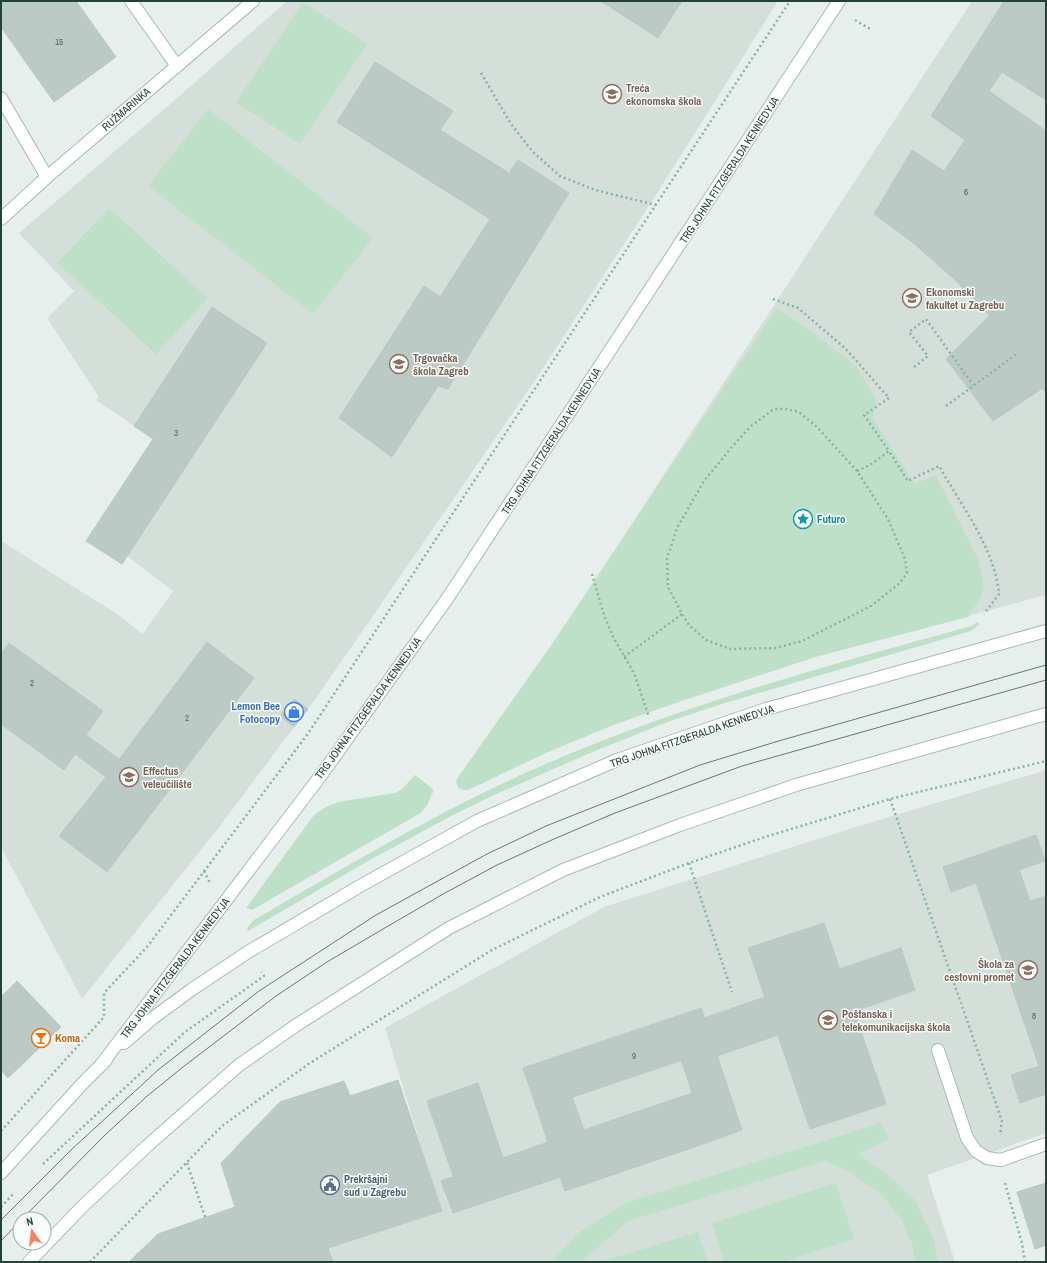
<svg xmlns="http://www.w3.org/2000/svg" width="1047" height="1263" viewBox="0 0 1047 1263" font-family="'Archivo Narrow',sans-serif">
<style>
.built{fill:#d4dfda}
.green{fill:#bfe0c8}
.building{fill:#bbcac4;stroke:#b8c9c2}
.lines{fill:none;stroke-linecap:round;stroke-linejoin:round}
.lane-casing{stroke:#a8b8b2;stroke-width:14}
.street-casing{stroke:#a8b8b2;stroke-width:14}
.secondary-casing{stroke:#a4bbb3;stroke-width:14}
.path{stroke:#86b3a5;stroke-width:2.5;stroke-dasharray:2 3;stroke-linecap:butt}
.lane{stroke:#fff;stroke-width:12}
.street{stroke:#fff;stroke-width:12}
.secondary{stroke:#fff;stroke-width:12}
.tram{stroke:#5f7d75;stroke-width:1}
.labels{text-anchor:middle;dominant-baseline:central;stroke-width:3;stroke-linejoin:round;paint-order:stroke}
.number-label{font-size:9px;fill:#4a645c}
.education-label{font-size:11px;font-weight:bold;fill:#785e54;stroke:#f7fbf9;text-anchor:start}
.street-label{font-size:11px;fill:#24423a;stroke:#f7fbf9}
.culture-label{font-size:11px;font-weight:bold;fill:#0d838f;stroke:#f7fbf9;text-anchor:start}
.shop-label{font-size:11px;font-weight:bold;fill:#366cbe;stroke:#f7fbf9;text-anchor:end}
.food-label{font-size:11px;font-weight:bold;fill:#c56008;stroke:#f7fbf9;text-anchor:start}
.service-label{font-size:11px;font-weight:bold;fill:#4e5e75;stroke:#f7fbf9;text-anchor:start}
</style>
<rect width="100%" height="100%" fill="#e6efeb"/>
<g class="built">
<path d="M287,1H778L652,201L532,385L321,691L220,826L82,999L1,847V541L117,614L143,634L173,591L127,556L267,343L212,307L134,426L96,400L99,397L47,318L74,291L19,233L176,99Z"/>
<path d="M972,1H1046V595L815,657L642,714L573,614Z"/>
<path d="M1046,770V1133L927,1175L955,1262H333L328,1248L441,1211L385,1028L604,907L859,826Z"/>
</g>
<g class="green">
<path d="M303,2L367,44L300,144L236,102Z"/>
<path d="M208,109L373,238L313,314L148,186Z"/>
<path d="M109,208L208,298L156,354L57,263Z"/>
<path d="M777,308L817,336L856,366L876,399L873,419L915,484L936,475L979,561L984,589L979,600L968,617L815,657L681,701L616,724L548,752L468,790C461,790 457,789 456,781L459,776L552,644Z"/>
<path d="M977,622L980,624L971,631L725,703L670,721L590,753L492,796L455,814L368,861L248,931L247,928L254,920C350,864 446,807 548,763C681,706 818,668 957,630L972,626Z"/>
<path d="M415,775L434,790L426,807L419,814L252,910L246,908L314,815L326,807L338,802L395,793L402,789Z"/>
<path d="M881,1123L889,1139L859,1154L894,1180L915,1200L934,1240L938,1262H915L913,1246L901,1219L880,1193L848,1171L825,1161L628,1221L581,1262H555L556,1257L578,1233L625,1203Z"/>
<path d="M836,1183L854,1239L783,1262H724L712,1223Z"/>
<path d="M698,1232L708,1262H604V1261Z"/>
</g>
<g class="building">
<path d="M4,1H76L116,57L54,102L1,27V3Z"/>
<path d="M601,1H682L658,38Z"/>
<path d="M1004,1H1046V88L1007,64L989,91L1046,131V393L998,324L954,279L911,241L874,214L912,150L944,171L965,140L931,116Z"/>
<path d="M375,62L453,111L440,130L509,173L518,160L569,193L448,389L438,386L392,457L339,418L424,286L440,297L490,219L337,122Z"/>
<path d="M1007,64L1046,88V100L1002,72Z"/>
<path d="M212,307L267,343L122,564L86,541L153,439L134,426Z"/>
<path d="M989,316L998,324L1043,388L993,421L946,359Z"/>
<path d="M207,642L254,678L107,872L59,836L106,777Z"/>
<path d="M9,643L103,711L86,735L119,759L106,777L75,754L64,770L1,724V654Z"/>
<path d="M294,699L308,709L294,727L280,716Z"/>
<path d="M1036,835L1045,861L1019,870L1030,901L1046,896V958L1044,959L1046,965V1094L1020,1103L1011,1075L1039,1066L976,883L951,892L943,867Z"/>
<path d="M824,923L886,1104L810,1129L748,948Z"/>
<path d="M901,948L915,990L855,1011L840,969Z"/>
<path d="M17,981L61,1027L8,1078L1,1070V997Z"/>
<path d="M765,997L778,1035L717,1056L704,1018Z"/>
<path d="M701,1008L715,1049L537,1109L523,1068Z"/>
<path d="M715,1049L742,1130L709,1142L681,1060Z"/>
<path d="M398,1080L442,1211L328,1248L333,1262H129L158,1234L235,1207L221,1163L280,1102L344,1081L350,1096Z"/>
<path d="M478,1083L508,1173L458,1190L427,1101Z"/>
<path d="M692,1093L709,1142L565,1191L560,1177L540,1184L528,1149Z"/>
<path d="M572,1097L584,1130L548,1142L537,1109Z"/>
<path d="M528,1149L540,1184L453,1213L441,1181L453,1177L458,1190L508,1173L503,1158Z"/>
<path d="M1046,1183V1245L1035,1249L1017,1192Z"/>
</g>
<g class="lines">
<g class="lane-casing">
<g id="lane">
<path d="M131,1L177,66"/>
<path d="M1,98L47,177"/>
<path d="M938,1050L967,1138L976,1151L987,1158L1001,1160"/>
</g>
</g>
<g class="street-casing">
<g id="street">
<path d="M1,219L47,177L253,1"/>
<path d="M1001,1160L1046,1144"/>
</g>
</g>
<g class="secondary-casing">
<g id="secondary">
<path d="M124,1043L153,1018L191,990L248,952L360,886L477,821L617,760L766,709L1046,631"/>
<path d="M101,1065L322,774L447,599L839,1"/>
<path d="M1,1173L82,1084L106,1060"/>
<path d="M29,1262L83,1206L147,1146L238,1066L295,1026L449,928L563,870L680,825L796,785L1046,714"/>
</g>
</g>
<g class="path">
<path d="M855,20L872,30"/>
<path d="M481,73L511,124L533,152L560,176L595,190L656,205"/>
<path d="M773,299L798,308L846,349L889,398L864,415L889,451"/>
<path d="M914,367L928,356L909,332L926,319L973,385"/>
<path d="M946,406L1018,353"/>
<path d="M857,471L817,427L799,412L786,409H774L751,426L731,448L704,481L677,528L667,559L668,587L682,614L689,625L706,640L730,649L776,648L802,641L871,606L900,583L907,573L905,559L888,519L857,471L870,465L889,451L908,481L939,466C961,505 995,549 999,594L984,614"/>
<path d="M592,574L604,615L613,637L634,673L649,717"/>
<path d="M624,657L682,614"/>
<path d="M890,799L1002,1121L1000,1135"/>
<path d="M689,863L732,992"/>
<path d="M204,871L210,883"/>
<path d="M1,1131L104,1017V993L147,947L307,735L790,1"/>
<path d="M187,1163L205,1217"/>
<path d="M43,1164L185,1032L264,976L261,972"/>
<path d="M1005,1183L1022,1243L1025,1262"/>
<path d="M1,1207L14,1193"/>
<path d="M90,1262L222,1126L310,1063L492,950L600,897L689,863L765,837L890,799L1046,761"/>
</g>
<use href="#lane" class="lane"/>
<use href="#street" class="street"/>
<use href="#secondary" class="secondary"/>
<g class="tram">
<path d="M22,1219L104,1136L146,1097L183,1067L276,996L327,962L383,929L445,893L497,865L554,839L615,813L742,766L1046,680"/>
<path d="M1,1220L71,1150L158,1070L259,991L376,915L487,854L546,826L700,765L782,740L1046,665"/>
<path d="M1,1241L20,1221"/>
</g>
</g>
<defs>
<g id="school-ring" transform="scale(1)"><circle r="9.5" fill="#f7fbf9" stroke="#8d6e63" stroke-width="1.5"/><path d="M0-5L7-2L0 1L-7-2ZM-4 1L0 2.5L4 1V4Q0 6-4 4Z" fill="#8d6e63"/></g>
<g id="university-ring" transform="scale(1)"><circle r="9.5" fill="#f7fbf9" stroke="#8d6e63" stroke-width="1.5"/><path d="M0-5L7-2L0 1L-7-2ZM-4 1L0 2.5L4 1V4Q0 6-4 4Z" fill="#8d6e63"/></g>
<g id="sight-ring" transform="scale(1)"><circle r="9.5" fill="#f7fbf9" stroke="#0f9aa8" stroke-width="1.5"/><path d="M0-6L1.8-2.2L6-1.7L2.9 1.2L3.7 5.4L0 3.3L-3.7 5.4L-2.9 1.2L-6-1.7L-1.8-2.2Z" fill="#0f9aa8"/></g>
<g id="shop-ring" transform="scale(1)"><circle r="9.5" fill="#f7fbf9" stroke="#3f7fe0" stroke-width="1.5"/><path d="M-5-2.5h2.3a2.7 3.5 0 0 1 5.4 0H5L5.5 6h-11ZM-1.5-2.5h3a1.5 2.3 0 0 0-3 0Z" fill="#3f7fe0"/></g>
<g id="bar-ring" transform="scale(1)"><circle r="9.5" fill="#f7fbf9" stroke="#e8710a" stroke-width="1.5"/><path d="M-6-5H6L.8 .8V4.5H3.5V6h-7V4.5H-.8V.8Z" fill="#e8710a"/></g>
<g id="civic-ring" transform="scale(1)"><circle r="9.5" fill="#f7fbf9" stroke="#5c6f8a" stroke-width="1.5"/><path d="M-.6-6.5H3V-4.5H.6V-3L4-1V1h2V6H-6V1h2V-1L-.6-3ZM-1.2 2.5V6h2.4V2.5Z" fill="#5c6f8a"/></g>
</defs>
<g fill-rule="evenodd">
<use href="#school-ring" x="612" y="94"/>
<use href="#university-ring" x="912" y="298"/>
<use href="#school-ring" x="399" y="364"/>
<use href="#sight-ring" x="803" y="519"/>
<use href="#shop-ring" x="294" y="712"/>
<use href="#university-ring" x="129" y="777"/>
<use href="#school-ring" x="1028" y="970"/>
<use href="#school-ring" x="828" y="1020"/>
<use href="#bar-ring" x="41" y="1038"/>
<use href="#civic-ring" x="330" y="1185"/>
</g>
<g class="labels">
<g class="number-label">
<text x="59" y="42">15</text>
<text x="966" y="192">6</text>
<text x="176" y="433">3</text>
<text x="32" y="683">2</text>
<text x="187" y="718">2</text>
<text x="1034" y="1016">8</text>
<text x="634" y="1056">9</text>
</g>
<g class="education-label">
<text x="626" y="88">Treća<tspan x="626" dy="13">ekonomska škola</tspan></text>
<text x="926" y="292">Ekonomski<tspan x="926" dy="13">fakultet u Zagrebu</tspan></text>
<text x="413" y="358">Trgovačka<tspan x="413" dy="13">škola Zagreb</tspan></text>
<text x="143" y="771">Effectus<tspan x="143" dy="13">veleučilište</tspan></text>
<text x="1014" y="964" text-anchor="end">Škola za<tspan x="1014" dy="13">cestovni promet</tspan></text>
<text x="842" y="1014">Poštanska i<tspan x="842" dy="13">telekomunikacijska škola</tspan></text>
</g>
<g class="street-label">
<text transform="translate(126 109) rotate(-41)">RUŽMARINKA</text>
<text transform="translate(729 170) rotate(-57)">TRG JOHNA FITZGERALDA KENNEDYJA</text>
<text transform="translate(551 441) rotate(-57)">TRG JOHNA FITZGERALDA KENNEDYJA</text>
<text transform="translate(368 708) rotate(-54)">TRG JOHNA FITZGERALDA KENNEDYJA</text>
<text transform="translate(692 736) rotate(-19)">TRG JOHNA FITZGERALDA KENNEDYJA</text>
<text transform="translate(175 968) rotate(-53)">TRG JOHNA FITZGERALDA KENNEDYJA</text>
</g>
<g class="culture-label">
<text x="817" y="519">Futuro</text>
</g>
<g class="shop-label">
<text x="280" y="706">Lemon Bee<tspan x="280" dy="13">Fotocopy</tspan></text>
</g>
<g class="food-label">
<text x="55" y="1038">Koma</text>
</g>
<g class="service-label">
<text x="344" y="1179">Prekršajni<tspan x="344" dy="13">sud u Zagrebu</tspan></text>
</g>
</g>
<rect width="1047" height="1263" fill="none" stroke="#24423a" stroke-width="4"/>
<g transform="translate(32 1231) rotate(346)"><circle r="19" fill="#f7fbf9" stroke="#a3b1ad"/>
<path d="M0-3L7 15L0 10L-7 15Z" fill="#f4845f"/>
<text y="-6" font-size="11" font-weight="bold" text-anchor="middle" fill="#24423a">N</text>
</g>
</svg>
